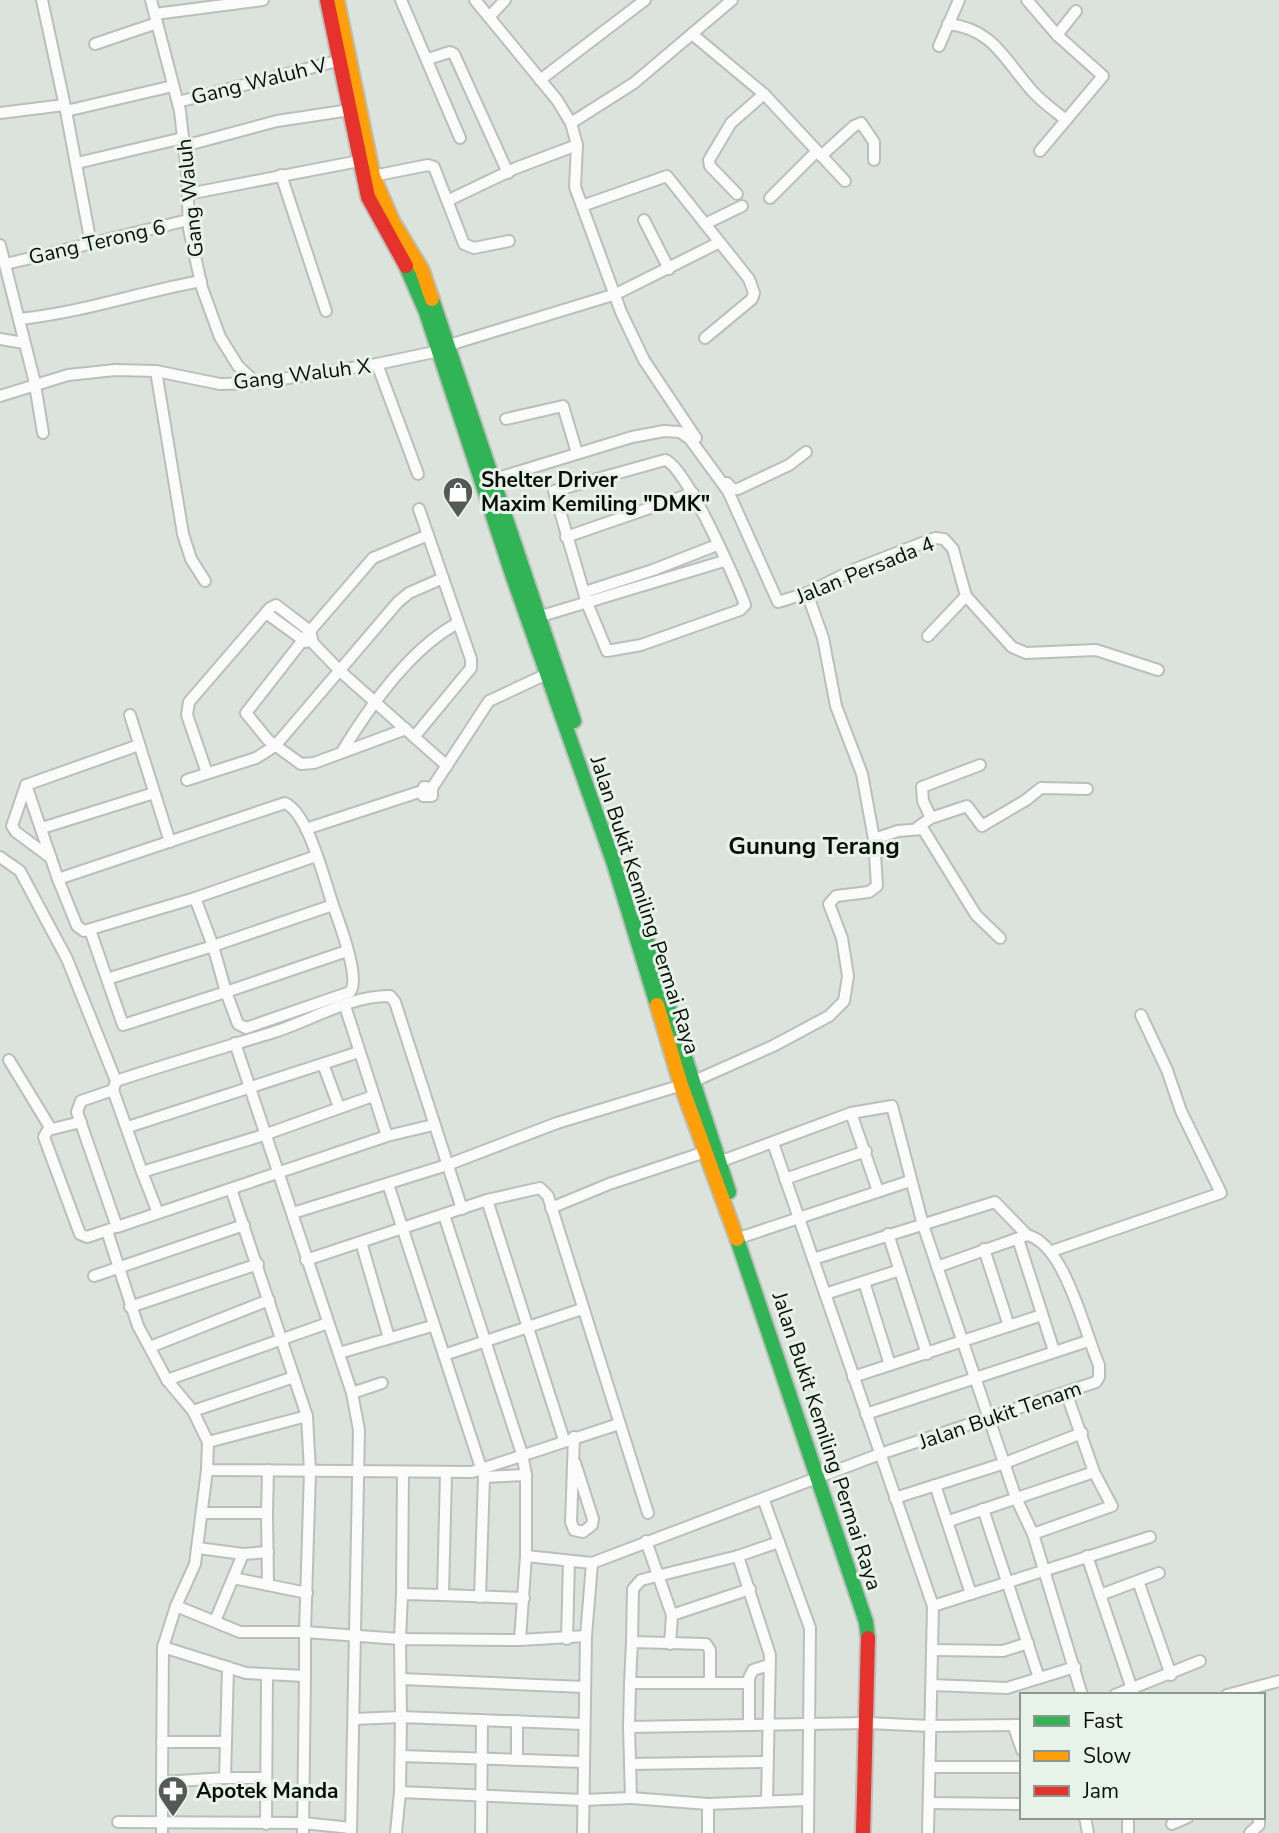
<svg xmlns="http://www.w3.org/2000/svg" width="1279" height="1833" viewBox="0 0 1279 1833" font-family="'Nunito Sans',sans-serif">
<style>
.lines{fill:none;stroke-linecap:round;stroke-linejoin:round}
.street-casing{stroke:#babfba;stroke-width:14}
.fast-casing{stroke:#babfba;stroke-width:18}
.slow-casing{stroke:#babfba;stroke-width:18}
.jam-casing{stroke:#babfba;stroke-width:18}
.street{stroke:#fafbfa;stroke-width:10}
.fast{stroke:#30b455;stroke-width:14}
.slow{stroke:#ff9f0a;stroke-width:14}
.jam{stroke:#e5322d;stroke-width:14}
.labels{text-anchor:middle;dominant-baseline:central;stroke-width:6;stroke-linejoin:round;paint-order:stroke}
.street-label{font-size:21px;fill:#090e0a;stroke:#e7f3e8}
.poi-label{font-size:21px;font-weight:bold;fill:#090e0a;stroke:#e7f3e8;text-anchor:start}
.quarter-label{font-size:24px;font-weight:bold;fill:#090e0a;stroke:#e7f3e8}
</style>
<rect width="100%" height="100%" fill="#dce3dd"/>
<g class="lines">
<g class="street-casing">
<g id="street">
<path d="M42,0L66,111L173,86"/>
<path d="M151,0L180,111L187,173L189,229L202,288L220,337L238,366L256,383"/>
<path d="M401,0L460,138"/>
<path d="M475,0L557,100L571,123L577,145L575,187L582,206L667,176L749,279L754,293L752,299L705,338"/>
<path d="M1027,0L1057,35L1103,76L1040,151"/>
<path d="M155,14L263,0"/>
<path d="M489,17L505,0"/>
<path d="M948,24C996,29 1006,64 1036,95C1045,104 1056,112 1066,120"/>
<path d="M692,34L764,94L845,181"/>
<path d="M1057,35L1076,11"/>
<path d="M95,44L157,23"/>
<path d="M939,46L959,0"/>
<path d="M428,59L450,52L454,54L508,173"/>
<path d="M540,80L645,0"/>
<path d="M178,102L341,60"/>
<path d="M66,111L91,244"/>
<path d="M0,113L64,105"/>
<path d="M571,123L634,83L732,0"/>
<path d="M184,146L277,121L350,110"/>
<path d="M821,156L854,126L861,123L874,142V160"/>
<path d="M77,163L183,138"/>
<path d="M281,175L326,311"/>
<path d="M373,176L428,165L434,167L464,244L474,248L509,241"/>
<path d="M188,194L359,161"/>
<path d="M737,194L710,166L709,160L731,123L764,94"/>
<path d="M770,198L816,152"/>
<path d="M449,200L516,168L577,145"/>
<path d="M582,206L621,312L644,360L696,438"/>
<path d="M644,220L669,269"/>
<path d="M705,224L742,206"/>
<path d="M0,245L34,379L43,433"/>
<path d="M6,264L188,220"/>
<path d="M19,319C81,313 140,292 201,281"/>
<path d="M0,339L24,343"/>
<path d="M449,345L616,294L718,243"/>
<path d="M377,364L418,474"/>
<path d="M156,371L183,534L191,559L205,581"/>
<path d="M0,396L68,375L115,370L156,371L220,384L256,383L377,364L439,351"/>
<path d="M506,419L563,406L577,453"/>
<path d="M665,460C684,463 737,582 745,605L740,610L641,645L607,651L587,603L554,491Z"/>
<path d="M488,481L632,437L664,431L680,432L690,439L728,491L778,602L807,593L853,570L935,538L944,539L953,549L966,596L928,636"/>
<path d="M727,483L732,489H738L789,465L806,452"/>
<path d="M566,537L693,493"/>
<path d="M585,592L653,570L717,545"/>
<path d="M807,593L823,638L836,706L862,774L874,839L898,831L923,829L976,915L1000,938"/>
<path d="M966,596L1012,647L1026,653L1096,650L1158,670"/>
<path d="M266,613L306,642"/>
<path d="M538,617L724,561"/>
<path d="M130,715L170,842"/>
<path d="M406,729L314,763L301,764L268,740L246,713L310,631L373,558L428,535"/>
<path d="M414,737L471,668V659L419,509"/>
<path d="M343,750C370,706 412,647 458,623"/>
<path d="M207,773L187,715L189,702L270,608L276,605L310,631L313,643L340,671L447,766"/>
<path d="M187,780L256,758L275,746L398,602L409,593L443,578"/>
<path d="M26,785L58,879"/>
<path d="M432,788L424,787L423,796H432V788L489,701L551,672"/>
<path d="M931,818L923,801L922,787L980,765"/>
<path d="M918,827L931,818L967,806L982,826L1026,800L1041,788L1087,789"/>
<path d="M42,828L154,793"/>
<path d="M306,829L422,791"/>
<path d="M316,856L195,898L84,931L77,926L58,879L285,803C309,814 324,880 333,905C339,922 361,979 350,992L246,1028L238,1024L226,992L347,951"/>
<path d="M0,857L20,871L67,959L116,1081"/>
<path d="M51,858L16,832L12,826L26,785L139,745"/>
<path d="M195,898L213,946L333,905"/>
<path d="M90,930L123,1025L226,992L213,946L107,979"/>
<path d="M345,1006L387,1136"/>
<path d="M235,1043L352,1393L359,1430L351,1833"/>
<path d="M9,1060L51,1129"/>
<path d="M323,1064L339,1107"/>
<path d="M113,1090L81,1101L77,1112L117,1227L387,1136L433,1125"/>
<path d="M373,1096L264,1135L142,1172L113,1090L116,1081C167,1064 219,1049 271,1033C308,1022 351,995 390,996L395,1002L462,1209"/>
<path d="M851,1113L878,1191"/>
<path d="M81,1122L48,1130L44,1137L80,1234L87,1237L111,1229"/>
<path d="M128,1127L359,1052"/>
<path d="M773,1143L933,1606L928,1833"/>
<path d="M719,1162L851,1113L892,1106L923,1225L1016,1498L1033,1534L1082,1695"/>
<path d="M142,1172L158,1213"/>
<path d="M785,1179L866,1151"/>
<path d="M388,1184L444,1355L582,1309"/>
<path d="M487,1200L564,1440"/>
<path d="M551,1208L609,1184L705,1152"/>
<path d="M293,1213L447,1165L557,1123L692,1082L773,1046L829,1016L844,1001L848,976L842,938L829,904L836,896L869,892L877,886L874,839"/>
<path d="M444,1215L522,1454L526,1475V1556L592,1563L880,1454L1096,1382L1099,1377V1365C1084,1331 1065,1244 1027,1235"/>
<path d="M107,1231L138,1326L167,1380L193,1411L208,1442L207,1470L472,1472L619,1424"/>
<path d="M888,1234L927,1354"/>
<path d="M736,1239L910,1181"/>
<path d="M1018,1239L1054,1351"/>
<path d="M361,1242L389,1338"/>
<path d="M984,1249L1009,1326"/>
<path d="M1052,1251L1221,1193L1181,1111L1167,1070L1141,1015"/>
<path d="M813,1259L995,1202L1027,1235L937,1267"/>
<path d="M306,1260L487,1200L540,1188L548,1196L648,1513"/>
<path d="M94,1276L244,1225"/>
<path d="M864,1282L890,1365"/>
<path d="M825,1294L900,1270"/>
<path d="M130,1307L258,1264"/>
<path d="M150,1347L269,1300"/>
<path d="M339,1353L432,1326"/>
<path d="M444,1355L484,1477L480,1597"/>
<path d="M853,1377L1042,1315"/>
<path d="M167,1380L328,1323"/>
<path d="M352,1393L382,1383"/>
<path d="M193,1411L294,1377"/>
<path d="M866,1414L1088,1341"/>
<path d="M574,1437L571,1522L574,1530L583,1532L592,1525L593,1519L575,1463"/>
<path d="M208,1442L307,1416"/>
<path d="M207,1470L195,1564L176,1606L240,1632H305L310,1471L307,1416L231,1189"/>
<path d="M484,1477L526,1475"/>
<path d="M935,1485L971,1594"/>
<path d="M895,1498L1005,1463L1082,1433"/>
<path d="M764,1501L810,1628L808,1833"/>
<path d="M983,1509L1039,1678"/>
<path d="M202,1513H267L268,1470"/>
<path d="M267,1513L268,1585L307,1593"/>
<path d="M949,1521L1094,1472"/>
<path d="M1033,1534L1112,1506L1094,1472L1066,1392"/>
<path d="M646,1541L672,1615"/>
<path d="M198,1548L243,1554L233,1578"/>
<path d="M243,1554L268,1552"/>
<path d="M738,1556L770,1655L767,1801"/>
<path d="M1087,1556L1134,1695"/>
<path d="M1138,1581L1171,1675"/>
<path d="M402,1594L403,1473"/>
<path d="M443,1595L524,1598"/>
<path d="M1100,1595L1159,1573"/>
<path d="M933,1606L1150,1537"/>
<path d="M215,1621L233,1578L268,1585"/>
<path d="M567,1639L569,1561"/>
<path d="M520,1640L526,1556"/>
<path d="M632,1642L630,1683H749"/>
<path d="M670,1644L672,1615L750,1589"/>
<path d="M163,1647L246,1673L305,1676V1632L400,1639L402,1594L443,1595L446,1474"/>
<path d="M933,1650L1003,1651L1028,1643"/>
<path d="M228,1667L225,1778H264"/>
<path d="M402,1679L584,1687"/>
<path d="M710,1683V1650L706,1644L632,1642L633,1589L641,1580L738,1556L779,1542"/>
<path d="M932,1685L1007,1688L1075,1667"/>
<path d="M1115,1695L1200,1661"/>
<path d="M1227,1695L1279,1681"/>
<path d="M354,1719L401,1717L400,1639L520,1640L586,1636"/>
<path d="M749,1724V1678L753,1670L769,1665"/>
<path d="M629,1727L630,1683"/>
<path d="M1014,1727L1022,1750"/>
<path d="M162,1742H226"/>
<path d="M401,1756L583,1762"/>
<path d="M517,1760V1721"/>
<path d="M630,1764L767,1762"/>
<path d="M930,1767H1022"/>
<path d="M162,1782L163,1647L176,1606"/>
<path d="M400,1792L583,1800L631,1798"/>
<path d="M808,1800L708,1804L631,1798L629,1727L868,1723L930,1726L1022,1725"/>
<path d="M929,1803L1022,1804"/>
<path d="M1085,1817L1088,1833"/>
<path d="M1128,1817V1833"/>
<path d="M118,1822L303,1823L351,1828"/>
<path d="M266,1824L267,1675"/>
<path d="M1172,1824L1188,1817"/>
<path d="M162,1833V1782L225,1778"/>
<path d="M303,1833L305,1676"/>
<path d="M396,1833L400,1792L401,1717L583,1724"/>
<path d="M481,1833L482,1720"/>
<path d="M583,1833L586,1636L592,1563"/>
<path d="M708,1833V1804"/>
<path d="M1250,1833L1259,1825V1817"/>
</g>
</g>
<g class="fast-casing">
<g id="fast">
<path d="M406,266L426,312L513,577L614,864L657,1005"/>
<path d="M432,299L574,721"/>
<path d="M641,922L729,1192"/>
<path d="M737,1239L866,1622L868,1638"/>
</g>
</g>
<g class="slow-casing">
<g id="slow">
<path d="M337,0L373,176L393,222L422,270L432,299"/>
<path d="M657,1005L681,1085L737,1239"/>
</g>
</g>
<g class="jam-casing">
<g id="jam">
<path d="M327,0L368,197L406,266"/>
<path d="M863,1833L868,1638"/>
</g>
</g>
<use href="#street" class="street"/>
<use href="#fast" class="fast"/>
<use href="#slow" class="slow"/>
<use href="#jam" class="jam"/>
</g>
<defs>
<g id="shop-pin" transform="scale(1.575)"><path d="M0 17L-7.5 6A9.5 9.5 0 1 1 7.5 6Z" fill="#535954" stroke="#e7f3e8"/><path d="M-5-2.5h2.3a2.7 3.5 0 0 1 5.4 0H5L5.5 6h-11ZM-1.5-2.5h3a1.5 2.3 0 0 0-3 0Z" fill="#fff"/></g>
<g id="pharmacy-pin" transform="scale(1.575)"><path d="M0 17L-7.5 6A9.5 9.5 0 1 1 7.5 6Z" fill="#535954" stroke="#e7f3e8"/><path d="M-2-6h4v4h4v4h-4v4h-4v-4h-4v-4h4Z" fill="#fff"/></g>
</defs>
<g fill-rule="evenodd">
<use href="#shop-pin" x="458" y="492"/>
<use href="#pharmacy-pin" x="173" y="1791"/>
</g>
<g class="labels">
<g class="street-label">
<text transform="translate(259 81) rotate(-14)">Gang Waluh V</text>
<text transform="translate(190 198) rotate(-96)">Gang Waluh</text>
<text transform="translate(97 242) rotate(-13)">Gang Terong 6</text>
<text transform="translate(302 374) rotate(-7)">Gang Waluh X</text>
<text transform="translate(865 570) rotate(-22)">Jalan Persada 4</text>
<text transform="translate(645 905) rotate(72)">Jalan Bukit Kemiling Permai Raya</text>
<text transform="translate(1000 1415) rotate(-19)">Jalan Bukit Tenam</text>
<text transform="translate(827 1441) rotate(72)">Jalan Bukit Kemiling Permai Raya</text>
</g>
<g class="poi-label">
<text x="481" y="480">Shelter Driver<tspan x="481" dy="24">Maxim Kemiling "DMK"</tspan></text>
<text x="196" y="1791">Apotek Manda</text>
</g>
<g class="quarter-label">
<text x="814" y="846">Gunung Terang</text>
</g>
</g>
<rect x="1020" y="1693" width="245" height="126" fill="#e7f3e8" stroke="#8e978f" stroke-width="2"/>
<rect x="1034" y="1716" width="35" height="10" fill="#30b455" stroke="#8e978f" stroke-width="2"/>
<text x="1083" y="1728" font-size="21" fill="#090e0a">Fast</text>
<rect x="1034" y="1751" width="35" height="10" fill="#ff9f0a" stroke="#8e978f" stroke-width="2"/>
<text x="1083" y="1763" font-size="21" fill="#090e0a">Slow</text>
<rect x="1034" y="1786" width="35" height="10" fill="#e5322d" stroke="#8e978f" stroke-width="2"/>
<text x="1083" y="1798" font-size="21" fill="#090e0a">Jam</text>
</svg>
